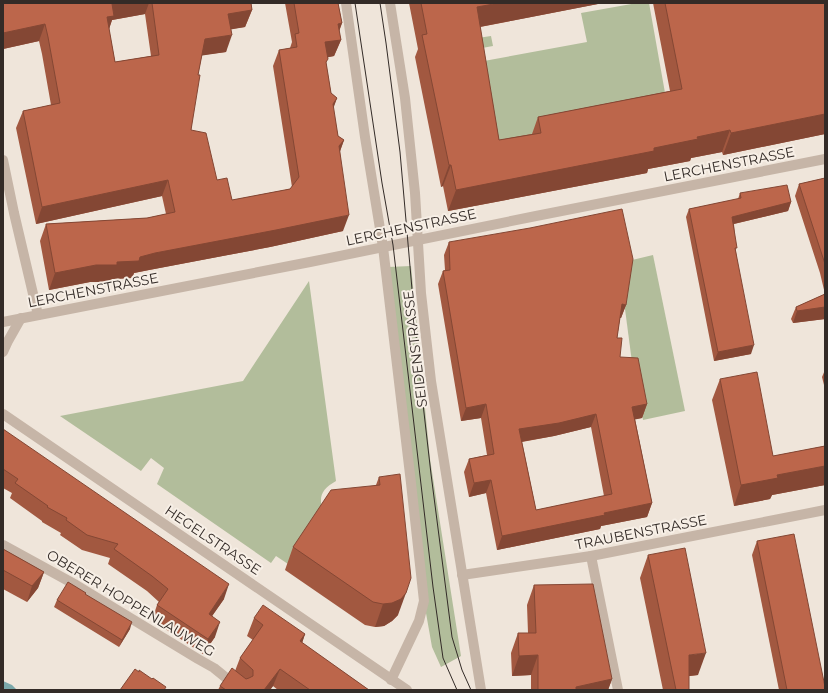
<svg xmlns="http://www.w3.org/2000/svg" width="828" height="693" viewBox="0 0 828 693" font-family="Montserrat,sans-serif">
<style>
.green{fill:#b2bd9b}
.water{fill:#7ba8aa}
.lines{fill:none;stroke-linecap:round;stroke-linejoin:round}
.minor{stroke:#c6b5a7;stroke-width:10}
.tram{stroke:#332b27;stroke-width:1}
.wall{fill:#a25840;fill-rule:evenodd}
.shaded-wall{fill:#844734}
.building{fill:#bc664b;stroke:#844734;fill-rule:evenodd}
.labels{text-anchor:middle;dominant-baseline:central;stroke-width:4;stroke-linejoin:round;paint-order:stroke}
.street-label{font-size:14px;fill:#332b27;stroke:#f7efe6}
</style>
<rect width="100%" height="100%" fill="#efe5da"/>
<g class="green">
<path d="M637,3H649L667,104L494,161L471,39L491,36L493,46L482,48L484,61L587,42L581,13Z"/>
<path d="M653,255L685,411L643,420L633,370L625,309L628,261Z"/>
<path d="M411,266L430,459L461,656L441,667L432,647L426,613L388,267Z"/>
<path d="M309,281L336,481C322,489 318,496 323,512L288,564L276,556L271,563L157,484L164,468L151,458L141,471L60,416L243,381Z"/>
</g>
<path class="water" d="M3,681L12,685L17,690H3Z"/>
<g class="lines">
<g class="minor">
<path d="M346,3L365,137L383,247L411,483L424,601L419,621L391,680"/>
<path d="M390,3L405,98L415,193L421,293L431,381L481,690"/>
<path d="M3,160L14,213L38,315"/>
<path d="M3,322L310,262L536,216L825,159"/>
<path d="M3,352L8,341L21,318"/>
<path d="M3,414L407,690"/>
<path d="M3,545L76,585L198,659L214,668L241,690"/>
<path d="M591,556L618,690"/>
<path d="M462,575L591,556L825,510"/>
</g>
<g class="tram">
<path d="M355,3L382,183L393,245L433,587L443,658L457,690"/>
<path d="M380,3L386,43L400,152L419,369L431,474L452,637L462,670L471,690"/>
</g>
</g>
<g class="wall">
<path d="M3,3H251L252,10L245,27L231,29L226,52L202,55L198,75L191,130L217,180L232,200L290,189L292,187L273,66L279,50L290,48L292,42L285,3H338L342,23L339,31L341,40L334,56L328,57L326,63L331,93L337,98L333,108L338,136L344,140L340,151L343,231L270,247L149,270L134,273L132,278L112,279L111,282H90L49,290L40,241L46,224L147,218L166,214L162,196L36,224L16,128L23,111L51,105L42,54L39,41L3,49ZM145,14L151,56L115,62L109,29L112,20Z"/>
<path d="M409,3H603L480,27L499,140L532,134L538,117L670,91L653,3H825V134L723,155L722,152L691,158L690,161L648,169L647,173L448,211L443,186L441,187L415,57L418,49Z"/>
<path d="M825,178V319L793,323L791,319L796,307L825,294L820,273L795,196L799,184Z"/>
<path d="M740,193L791,202L788,211L734,224L736,252L751,354L714,361L686,217L689,209L738,199Z"/>
<path d="M449,242L626,305L621,318H620L617,338L620,357L647,404L642,418L635,419L652,503L647,517L601,526L600,529L497,550L486,493L469,497L464,472L469,459L487,455L481,418L461,421L438,284L443,271L445,270L444,255ZM591,427L604,496L536,510L522,442L554,436Z"/>
<path d="M825,370V389L822,377Z"/>
<path d="M720,379L773,456L825,446V485L772,495L770,499L734,506L712,400Z"/>
<path d="M3,429L224,599L212,616L215,637L203,654L152,620L157,605L159,602L147,591L108,564L110,558L82,550L60,535L61,533L42,522V521L10,498L12,493L3,488Z"/>
<path d="M379,477L398,615L392,621L384,626L375,627L365,625L285,570L293,547L376,485Z"/>
<path d="M757,541L825,690H779L752,555Z"/>
<path d="M3,549L44,572L38,588L27,602L3,589Z"/>
<path d="M648,555L698,675L689,676V690H663L640,578Z"/>
<path d="M534,585L612,679L608,690H531V675L512,676L511,653L518,633H528L527,605Z"/>
<path d="M85,595L130,629L119,647L54,607L57,600Z"/>
<path d="M254,618L305,634L302,643L369,690H278L273,686L270,690H218L220,686L235,671L240,658L253,640L247,636Z"/>
</g>
<g class="shaded-wall">
<path d="M117,3H149L145,14L112,20L108,32L101,34L112,4Z"/>
<path d="M499,3H603L469,29L477,7Z"/>
<path d="M252,10L245,27L222,31L228,14Z"/>
<path d="M342,23L336,40L338,24Z"/>
<path d="M45,24L39,41L3,49V33Z"/>
<path d="M232,35L226,52L199,56L205,39Z"/>
<path d="M341,40L334,56L319,59L325,42Z"/>
<path d="M337,98L331,115L333,104Z"/>
<path d="M825,114V134L723,155L731,133Z"/>
<path d="M730,130L722,152L691,158L690,161L648,169L647,173L448,211L456,190L654,148L697,137Z"/>
<path d="M344,140L338,157L339,146Z"/>
<path d="M449,165H451L443,186L441,187Z"/>
<path d="M168,180L162,196L36,224L42,207Z"/>
<path d="M791,202L788,211L729,225L732,217Z"/>
<path d="M349,215L343,231L270,247L149,270L134,273L132,278L112,279L111,282H90L49,290L55,273L96,265L117,262L155,253Z"/>
<path d="M622,304L626,305L621,318H617Z"/>
<path d="M825,307V319L793,323L797,311Z"/>
<path d="M754,345L751,354L714,361L718,352Z"/>
<path d="M486,404L481,418L461,421L466,408Z"/>
<path d="M647,404L642,418L628,421L632,407Z"/>
<path d="M596,414L591,427L554,436L514,443L519,429Z"/>
<path d="M825,466V485L772,495L770,499L734,506L741,485L777,475Z"/>
<path d="M491,480L486,493L469,497L474,483Z"/>
<path d="M652,503L647,517L601,526L600,529L497,550L502,536L604,513Z"/>
<path d="M44,572L38,588L27,602L32,586Z"/>
<path d="M229,584L224,599L203,629L209,614Z"/>
<path d="M406,593L398,615L392,621L384,626L375,627L383,604Z"/>
<path d="M132,622L130,629L119,647L122,640Z"/>
<path d="M220,622L215,637L203,654L208,639Z"/>
<path d="M305,634L299,652L300,641Z"/>
<path d="M706,653L698,675L681,677L689,655Z"/>
<path d="M538,655L531,675L512,676L519,656Z"/>
<path d="M280,669L273,686L270,690H264Z"/>
<path d="M612,679L608,690H575L576,687Z"/>
</g>
<g class="building">
<path d="M3,3H117L112,4L114,16L107,17L115,62L159,55L152,3H251L252,10L228,14L232,35L205,39L198,75H200L191,130L206,133L217,180L227,178L232,200L290,189L299,177L279,50L297,47L295,34L299,33L294,3H338L342,23L338,24L341,40L325,42L328,59L326,62L331,93L337,98L333,104L338,136L344,140L339,146L349,215L276,230L155,253L140,257L139,261L117,262V265H96L55,273L46,224L147,218L175,212L168,180L42,207L23,111L60,103L48,37L45,24L3,33Z"/>
<path d="M421,3H499L477,7L499,140L541,133L538,117L682,89L665,3H825V114L731,133L730,130L697,137L698,139L654,148V151L456,190L451,165H449L422,35L427,34Z"/>
<path d="M825,178V264L799,184Z"/>
<path d="M787,185L791,202L732,217L737,248H735L754,345L718,352L689,209L741,198L740,193Z"/>
<path d="M622,209L633,259L626,305L622,304L617,338H622L620,357L638,358L647,404L632,407L652,503L604,513L605,515L502,536L491,480L474,483L469,459L494,454L486,404L466,408L443,271L450,270L449,242L530,228ZM596,414L612,494L536,510L519,429L559,423Z"/>
<path d="M825,294V307L797,311L796,307Z"/>
<path d="M757,372L773,456L825,446V466L777,475L778,478L741,485L720,379Z"/>
<path d="M3,429L229,584L209,614L220,622L208,639L157,605L168,589L152,576L114,549L118,544L87,535L66,520L67,518L47,507L48,506L15,483L18,479L3,469Z"/>
<path d="M400,474L411,578L406,593L401,599L392,603L383,604L373,602L293,547L331,490L380,485L379,477Z"/>
<path d="M794,534L825,687V690H787L757,541Z"/>
<path d="M685,548L706,653L689,655V690H676L648,555Z"/>
<path d="M3,549L44,572L32,586L3,570Z"/>
<path d="M68,582L86,593L85,594L132,622L122,640L57,600Z"/>
<path d="M593,584L612,679L576,687V690H538V655L519,656L518,633H536L534,585Z"/>
<path d="M263,605L305,634L300,641L369,690H310L280,669L264,690H226L220,686L232,668L246,679L249,678L253,676V670L240,658L263,625L254,618Z"/>
<path d="M135,669L139,672V670L152,679L153,678L166,687L164,690H120Z"/>
</g>
<g class="labels">
<g class="street-label">
<text transform="translate(729 164) rotate(-11)">LERCHENSTRASSE</text>
<text transform="translate(411 227) rotate(-12)">LERCHENSTRASSE</text>
<text transform="translate(93 290) rotate(-11)">LERCHENSTRASSE</text>
<text transform="translate(415 349) rotate(-97)">SEIDENSTRASSE</text>
<text transform="translate(641 532) rotate(-11)">TRAUBENSTRASSE</text>
<text transform="translate(213 540) rotate(34)">HEGELSTRASSE</text>
<text transform="translate(131 603) rotate(31)">OBERER HOPPENLAUWEG</text>
</g>
</g>
<rect width="828" height="693" fill="none" stroke="#332b27" stroke-width="8"/>
</svg>
